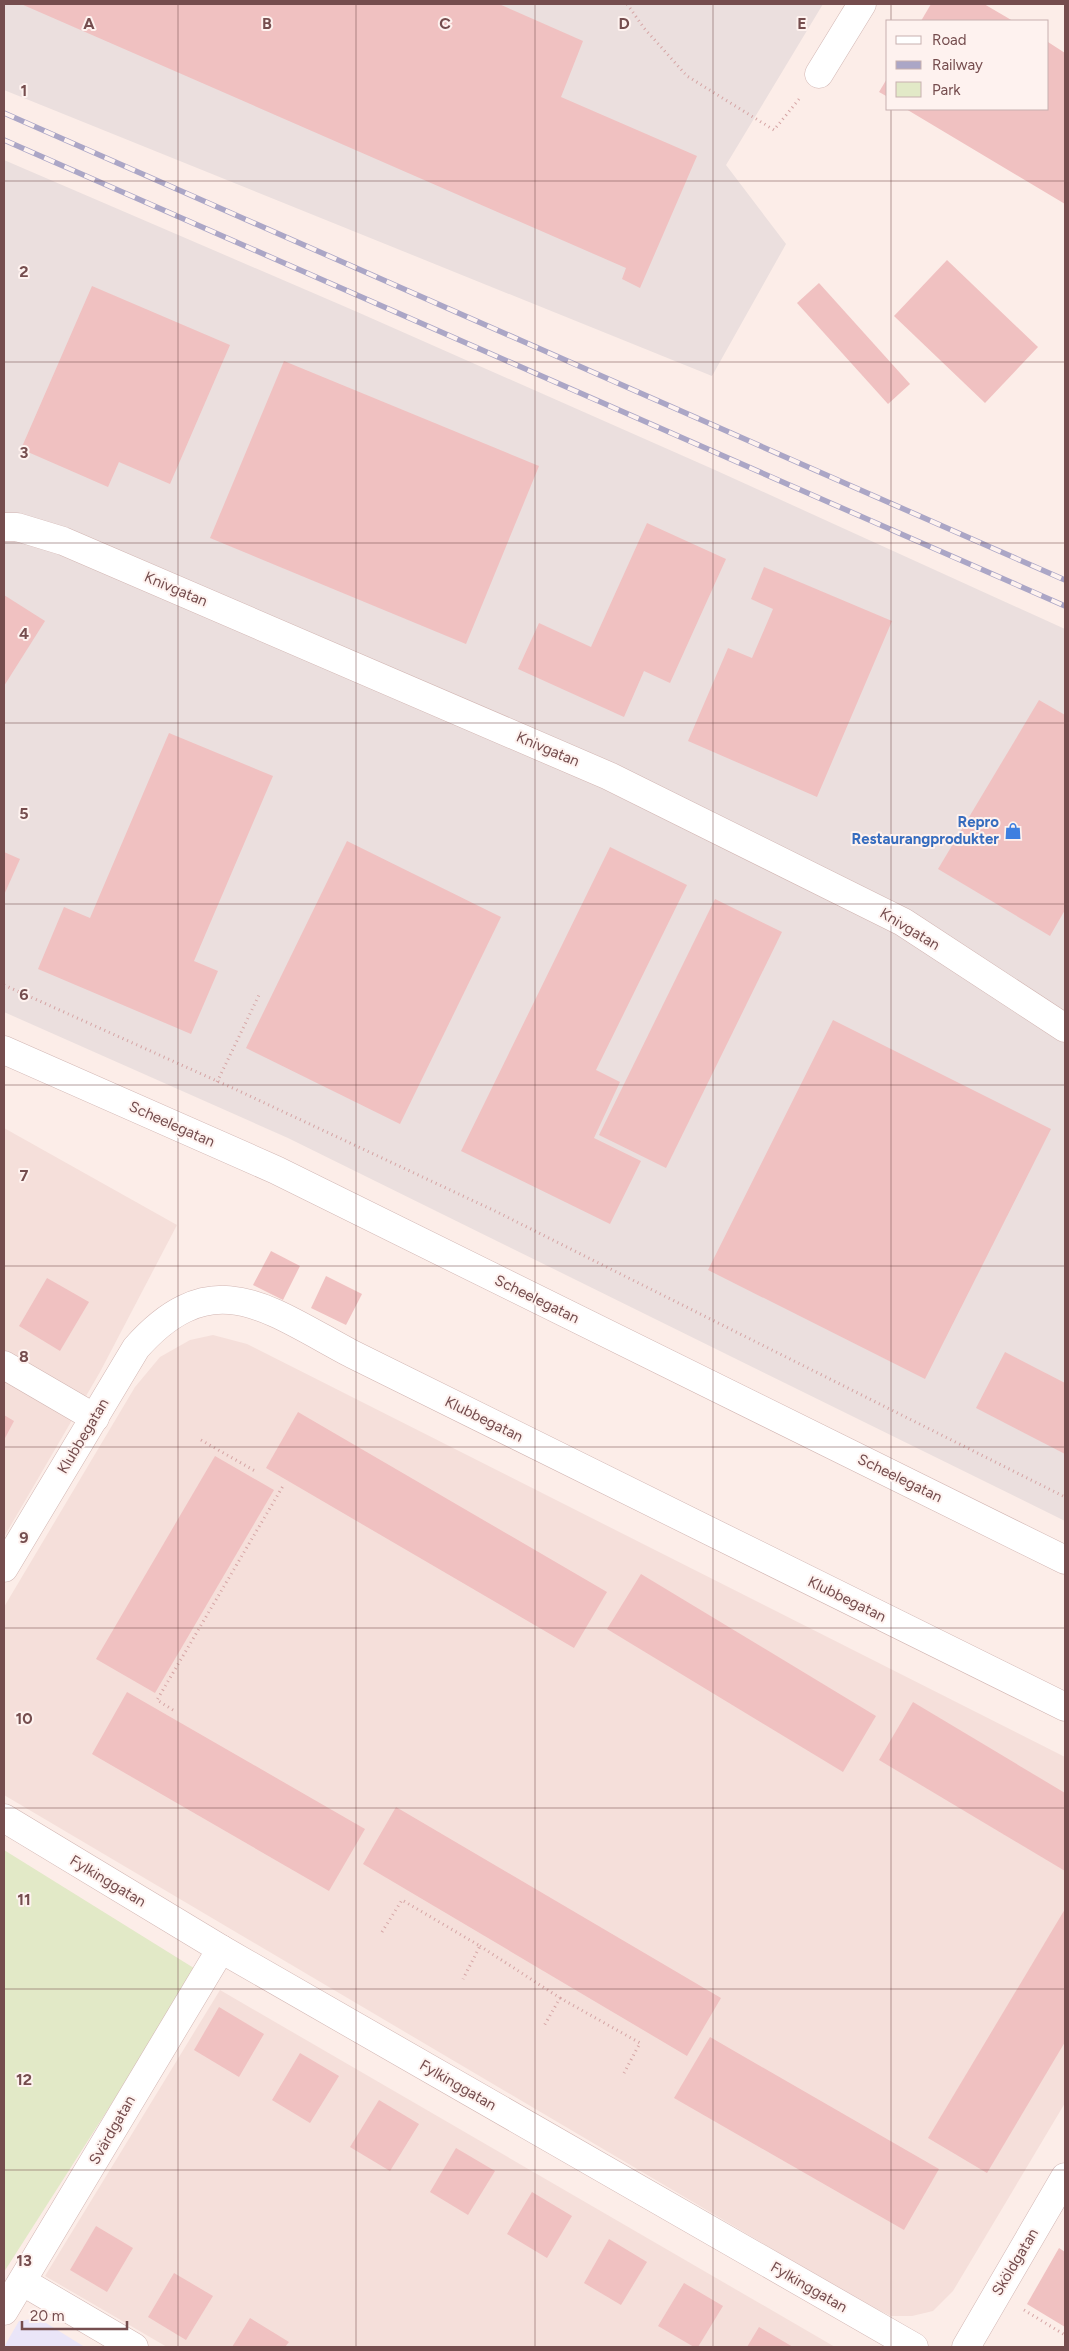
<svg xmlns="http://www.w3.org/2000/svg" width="1069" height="2351" viewBox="0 0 1069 2351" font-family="Figtree,sans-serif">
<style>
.residential{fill:#f5dfda}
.industrial{fill:#ebdfde}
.education{fill:#eae5f8}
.green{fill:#e2e9c7}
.building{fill:#f0c1c1}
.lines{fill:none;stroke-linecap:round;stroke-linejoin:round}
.street-casing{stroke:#d2b6b3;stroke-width:29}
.path{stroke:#d5a4a4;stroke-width:3;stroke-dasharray:1 4;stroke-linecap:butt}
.street{stroke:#fff;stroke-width:28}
.rail-casing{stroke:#aba6c6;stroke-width:5.5}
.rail{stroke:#fef2ef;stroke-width:4;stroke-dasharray:11;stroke-linecap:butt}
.grid{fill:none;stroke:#754d4e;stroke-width:1;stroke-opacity:0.55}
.labels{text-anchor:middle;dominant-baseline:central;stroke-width:4;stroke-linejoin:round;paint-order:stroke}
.street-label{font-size:15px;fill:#754d4e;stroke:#fef2ef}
.shop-label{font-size:15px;font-weight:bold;fill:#366cbe;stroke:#fef2ef;text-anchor:end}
.grid-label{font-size:16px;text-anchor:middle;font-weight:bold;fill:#754d4e;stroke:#fef2ef;stroke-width:4;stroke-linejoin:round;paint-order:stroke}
</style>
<rect width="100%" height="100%" fill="#fcede8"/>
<g class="residential">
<path d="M4,1128L177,1225L100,1372L4,1537Z"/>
<path d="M213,1335L247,1344L1065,1757V2103L953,2291L933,2311L912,2316H891L862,2302L4,1795V1607L135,1387L160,1357L190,1340Z"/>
<path d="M220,1990L835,2347H167L45,2276Z"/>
</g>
<g class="industrial">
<path d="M4,4H823L726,165L786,244L712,376L4,90Z"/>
<path d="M4,160L355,311L715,470L1065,629V1521L288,1138L4,1012Z"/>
</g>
<path class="education" d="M38,2318L75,2341L85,2347H4L19,2321Z"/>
<path class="green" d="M4,1850L197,1970L4,2272Z"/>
<g class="building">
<path d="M21,4H499L583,41L561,97L697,156L640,288L622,279L626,268Z"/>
<path d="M931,4H984L1013,21H921Z"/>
<path d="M1048,42L1065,53V204L906,109H1048Z"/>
<path d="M888,77V97L879,92Z"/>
<path d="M947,260L1038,347L985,403L894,316Z"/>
<path d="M819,283L910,384L888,404L797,303Z"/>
<path d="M92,286L230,345L170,484L119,462L108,487L21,449Z"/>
<path d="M284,361L539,466L466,644L210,538Z"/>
<path d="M647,523L726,559L670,683L644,671L624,717L518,669L539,623L591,647Z"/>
<path d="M764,567L892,621L817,797L688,741L728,648L752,658L773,609L751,599Z"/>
<path d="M4,595L45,621L4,686Z"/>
<path d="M1039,700L1065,715V910L1050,936L938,869Z"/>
<path d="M169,733L273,776L194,961L218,971L191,1034L38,969L64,907L90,918Z"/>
<path d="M347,841L501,917L400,1124L246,1048Z"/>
<path d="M610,847L687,885L596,1070L620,1082L594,1138L641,1161L610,1224L461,1151Z"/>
<path d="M4,852L20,859L4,895Z"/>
<path d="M715,899L782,932L666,1168L599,1135Z"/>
<path d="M833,1020L1051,1129L925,1379L708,1270Z"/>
<path d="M271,1251L300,1266L283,1300L253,1285Z"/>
<path d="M326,1276L362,1294L346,1325L311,1308Z"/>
<path d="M47,1278L89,1302L60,1351L19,1326Z"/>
<path d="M1005,1352L1065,1383V1454L976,1408Z"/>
<path d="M298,1412L607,1592L574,1648L266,1468Z"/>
<path d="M4,1415L14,1421L4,1440Z"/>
<path d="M215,1456L274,1490L155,1693L96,1659Z"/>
<path d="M641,1574L876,1716L843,1772L607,1629Z"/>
<path d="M127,1692L365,1829L329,1891L92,1754Z"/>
<path d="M913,1702L1065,1793V1871L879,1760Z"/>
<path d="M396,1807L721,1998L687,2056L363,1864Z"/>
<path d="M1065,1909V2042L987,2173L928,2138Z"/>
<path d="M219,2007L264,2034L239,2077L194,2050Z"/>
<path d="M710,2037L939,2169L904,2230L674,2098Z"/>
<path d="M300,2053L339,2076L310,2123L272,2100Z"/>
<path d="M379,2100L419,2124L390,2171L350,2147Z"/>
<path d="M456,2148L495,2171L468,2215L430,2192Z"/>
<path d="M532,2192L572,2216L547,2258L507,2234Z"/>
<path d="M96,2226L133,2248L107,2292L70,2270Z"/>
<path d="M609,2239L647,2262L621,2305L584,2283Z"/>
<path d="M1059,2248L1065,2252V2327L1027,2304Z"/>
<path d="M174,2273L213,2296L186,2340L148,2317Z"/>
<path d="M684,2283L723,2306L698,2347H694L658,2326Z"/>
<path d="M250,2318L289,2342L285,2347H232Z"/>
<path d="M759,2327L793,2347H747Z"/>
</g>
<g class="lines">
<g class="street-casing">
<g id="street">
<path d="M819,74L862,4"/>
<path d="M4,527H17L63,541L609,776L903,922L1065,1028"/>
<path d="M4,1050L276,1170L1065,1560"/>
<path d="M4,1365L95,1418"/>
<path d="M4,1568L136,1348C213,1261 269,1310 352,1354L1065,1707"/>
<path d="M4,1818L221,1949L914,2347"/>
<path d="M23,2282L134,2347"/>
<path d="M4,2311L221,1949"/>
<path d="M966,2347L1065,2177"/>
</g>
</g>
<g class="path">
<path d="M627,4L644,28L687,76L774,130L800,98"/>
<path d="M4,985L237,1090L495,1211L1065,1497"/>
<path d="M217,1082L260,993"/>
<path d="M201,1440L255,1471"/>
<path d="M173,1710L157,1700L283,1486"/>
<path d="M382,1932L402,1900L480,1946L463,1979"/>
<path d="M480,1946L560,1998L544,2026"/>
<path d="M560,1998L640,2043L624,2073"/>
<path d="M1024,2310L1065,2335"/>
</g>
<use href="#street" class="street"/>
<g class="rail-casing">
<g id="rail">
<path d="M4,113L1065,580"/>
<path d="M4,140L1065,606"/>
</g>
</g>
<use href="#rail" class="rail"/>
</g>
<path class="grid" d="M178,4V2347M356,4V2347M535,4V2347M713,4V2347M891,4V21M891,109V2347M4,181H1065M4,362H1065M4,543H1065M4,723H1065M4,904H1065M4,1085H1065M4,1266H1065M4,1447H1065M4,1628H1065M4,1808H1065M4,1989H1065M4,2170H1065"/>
<defs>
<g id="shop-bare" transform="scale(1.35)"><path d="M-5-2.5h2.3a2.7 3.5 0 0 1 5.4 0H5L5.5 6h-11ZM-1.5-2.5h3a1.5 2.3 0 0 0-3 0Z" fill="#3f7fe0" stroke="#fef2ef" stroke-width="2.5" paint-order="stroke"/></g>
</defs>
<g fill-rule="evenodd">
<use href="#shop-bare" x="1013" y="831"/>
</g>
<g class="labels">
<g class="street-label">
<text transform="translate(176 589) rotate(23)">Knivgatan</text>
<text transform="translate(548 749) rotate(23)">Knivgatan</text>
<text transform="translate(910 929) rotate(31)">Knivgatan</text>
<text transform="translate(172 1124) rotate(24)">Scheelegatan</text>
<text transform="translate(537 1299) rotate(26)">Scheelegatan</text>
<text transform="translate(484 1419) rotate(26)">Klubbegatan</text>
<text transform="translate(83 1436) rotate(-59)">Klubbegatan</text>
<text transform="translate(900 1478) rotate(26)">Scheelegatan</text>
<text transform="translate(847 1599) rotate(26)">Klubbegatan</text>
<text transform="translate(108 1881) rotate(31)">Fylkinggatan</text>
<text transform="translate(458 2085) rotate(30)">Fylkinggatan</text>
<text transform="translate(112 2130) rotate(-60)">Svärdgatan</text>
<text transform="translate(1015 2262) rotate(-59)">Sköldgatan</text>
<text transform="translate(809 2287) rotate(30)">Fylkinggatan</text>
</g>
<g class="shop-label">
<text x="999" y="822">Repro<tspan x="999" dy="17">Restaurangprodukter</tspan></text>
</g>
</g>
<g class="grid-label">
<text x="89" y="29">A</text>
<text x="267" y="29">B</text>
<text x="445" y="29">C</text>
<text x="624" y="29">D</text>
<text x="802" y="29">E</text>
<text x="24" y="96">1</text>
<text x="24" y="277">2</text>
<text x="24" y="458">3</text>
<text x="24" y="639">4</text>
<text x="24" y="819">5</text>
<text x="24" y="1000">6</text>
<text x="24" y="1181">7</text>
<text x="24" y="1362">8</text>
<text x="24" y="1543">9</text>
<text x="24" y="1724">10</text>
<text x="24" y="1905">11</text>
<text x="24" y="2085">12</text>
<text x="24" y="2266">13</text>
</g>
<rect width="1069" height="2351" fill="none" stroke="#754d4e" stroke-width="10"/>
<rect x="886" y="20" width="162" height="90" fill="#fef2ef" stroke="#c7b0af"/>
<rect x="896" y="36" width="25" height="8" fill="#ffffff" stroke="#c7b0af"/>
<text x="932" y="45" font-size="15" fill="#754d4e">Road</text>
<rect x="896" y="61" width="25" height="8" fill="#aba6c6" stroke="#c7b0af"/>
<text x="932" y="70" font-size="15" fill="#754d4e">Railway</text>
<rect x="896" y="82" width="25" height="15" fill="#e2e9c7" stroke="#c7b0af"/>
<text x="932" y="95" font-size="15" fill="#754d4e">Park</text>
<path d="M22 2321v8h105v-8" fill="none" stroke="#754d4e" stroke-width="2.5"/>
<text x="30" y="2321" font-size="15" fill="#754d4e" stroke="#fef2ef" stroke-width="4" paint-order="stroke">20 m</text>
</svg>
